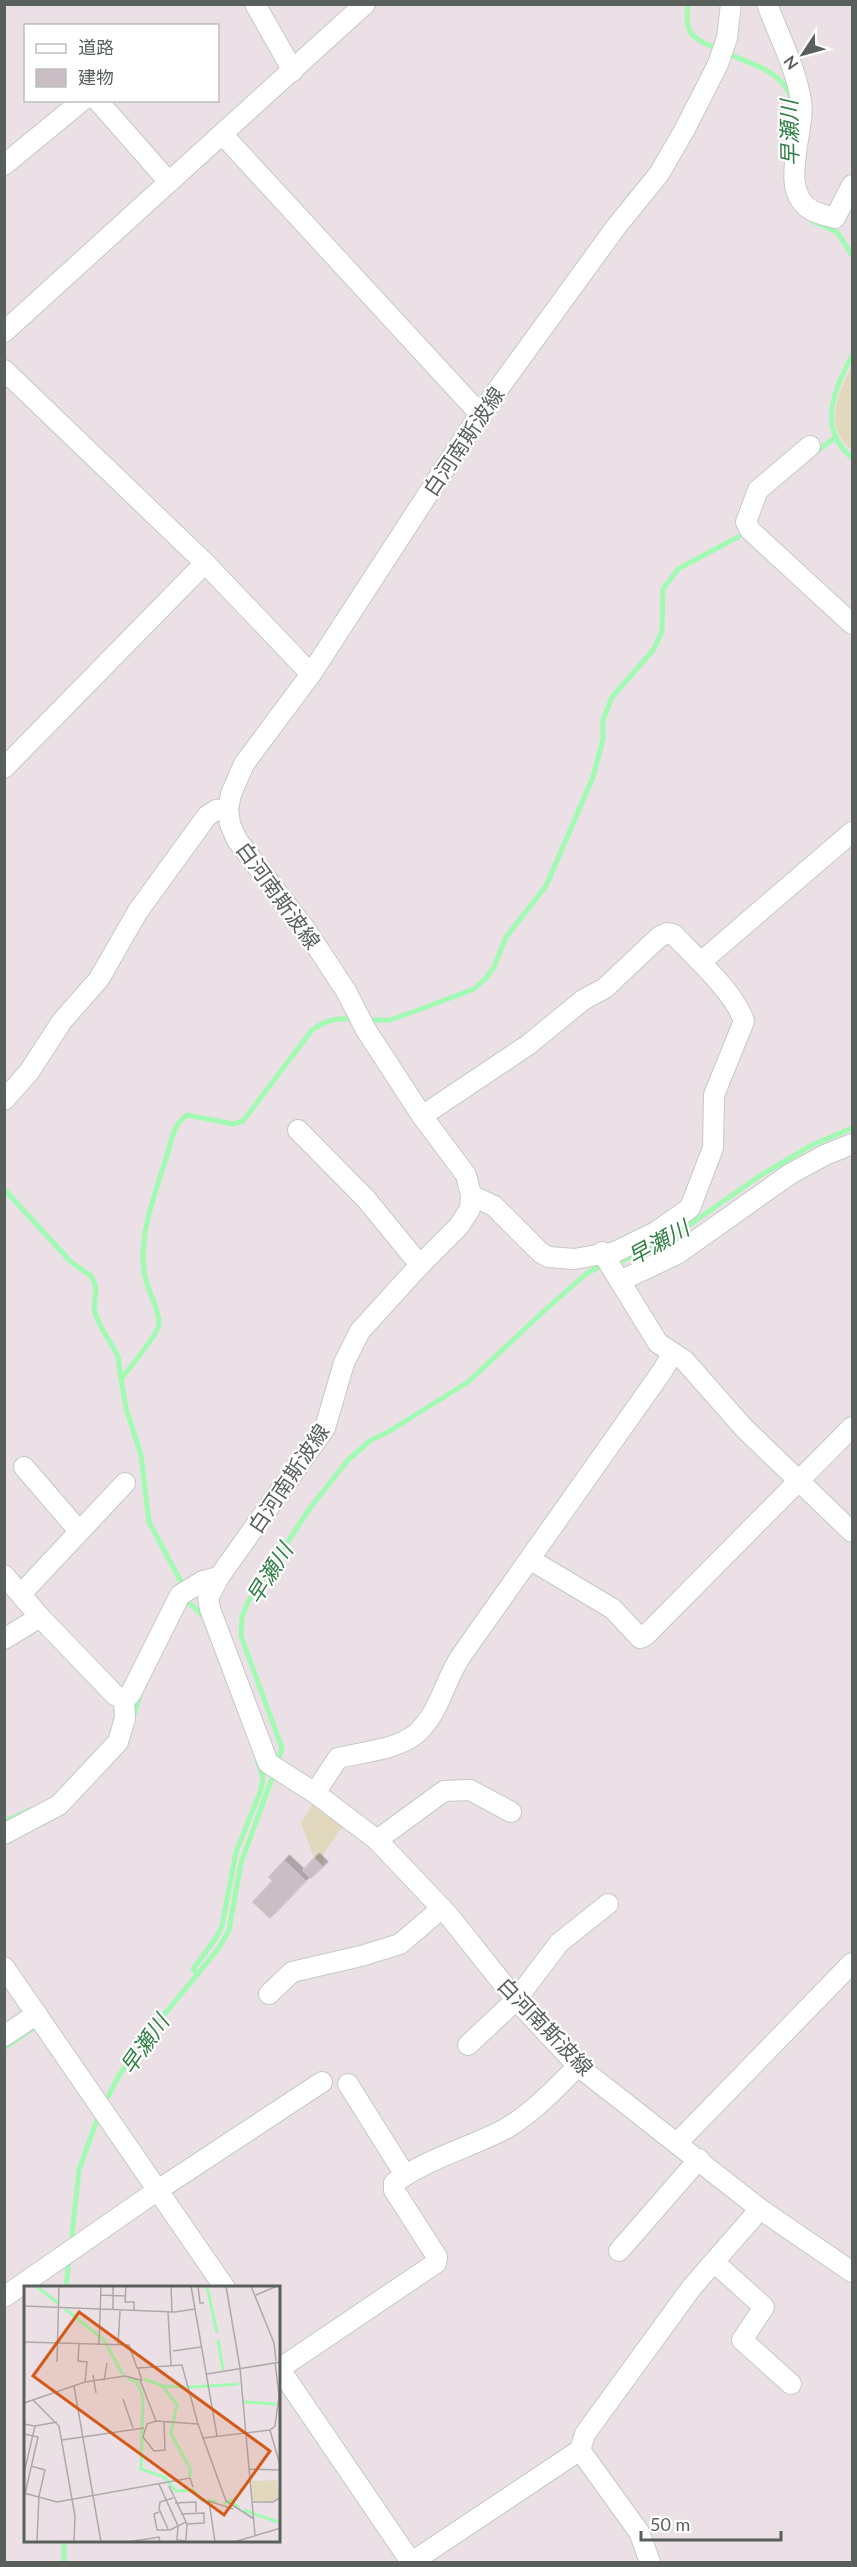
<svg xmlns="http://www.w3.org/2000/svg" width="857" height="2567" viewBox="0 0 857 2567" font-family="Lato,'Noto Sans JP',sans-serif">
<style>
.green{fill:#e2d8bd}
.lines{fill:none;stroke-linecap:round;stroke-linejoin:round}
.stream{stroke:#a0fab1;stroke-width:5}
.building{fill:#c8bec4;stroke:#cfbfc8;stroke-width:1.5;filter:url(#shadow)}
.minor-casing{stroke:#c4cac6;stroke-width:22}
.minor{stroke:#fff;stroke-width:20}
.labels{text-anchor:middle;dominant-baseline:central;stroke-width:4.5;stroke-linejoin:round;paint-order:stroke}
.street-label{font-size:21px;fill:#59605b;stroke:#fff}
.water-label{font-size:22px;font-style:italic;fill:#338047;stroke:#fff}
.inset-river{fill:none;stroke:#a0fab1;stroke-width:3}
.inset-road{fill:none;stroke:#ada9aa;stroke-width:1.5}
.view{fill:#d35a18;fill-opacity:0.15;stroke:#d35a18;stroke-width:3}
.inset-edge{fill:none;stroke:#59605b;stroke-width:3}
</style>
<defs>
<filter id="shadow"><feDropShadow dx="5.5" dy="-5.5" stdDeviation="0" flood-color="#0004"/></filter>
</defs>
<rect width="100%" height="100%" fill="#ebe0e5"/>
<g class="green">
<path d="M852,365V450C822,426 839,393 852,365Z"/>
<path d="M314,1802L344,1825L323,1854V1864L313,1855L301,1823Z"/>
</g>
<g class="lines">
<g class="stream">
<path d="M688,4C684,35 692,38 718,49"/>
<path d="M726,53C753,65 781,70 792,99"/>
<path d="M812,221L837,232L852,255"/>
<path d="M852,355C835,389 816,428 852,458"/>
<path d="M814,453L836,437"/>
<path d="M367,1020H390L421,1009L474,989L486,978L494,967L506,937L546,886L593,777L603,739V720L612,697L654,649L662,631L663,589L678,569L738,537"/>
<path d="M4,1189L70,1261L92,1277L96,1288L94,1310L100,1325L118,1356L121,1379"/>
<path d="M616,1264L675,1235L761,1175L812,1145L852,1128"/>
<path d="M181,1582L149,1522L141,1455L126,1408L121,1379C130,1367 153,1341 158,1327C163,1315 145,1287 144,1271C139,1231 156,1192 167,1155C172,1139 173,1125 187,1115L233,1124L243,1121L312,1030C328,1019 337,1018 355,1019"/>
<path d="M184,1606L187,1601L204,1617"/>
<path d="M133,1718L140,1695"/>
<path d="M277,1764L282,1748L241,1636L242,1617L248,1602L310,1508L348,1460L371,1440L388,1432L468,1382L544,1311L587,1273L604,1265"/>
<path d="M4,1822L30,1810"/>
<path d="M198,1974L193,1969L216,1938L222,1926L236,1852L261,1790L263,1777L257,1760"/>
<path d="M4,2048L35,2027L37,2030"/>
<path d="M105,2103L118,2077L144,2039L219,1948L229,1930L241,1863L274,1773"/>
<path d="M71,2245L79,2170L99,2114"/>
<path d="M66,2288L69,2260"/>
<path d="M64,2562V2542"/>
</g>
</g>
<g class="building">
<path d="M314,1859L322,1867L311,1878L303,1870Z"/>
<path d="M284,1861L305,1881L270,1918L253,1902L273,1881L269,1877Z"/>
</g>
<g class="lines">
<g class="minor-casing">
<g id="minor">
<path d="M255,4L293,71"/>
<path d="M731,4L727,38L718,64L685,129L659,174L616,227L480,414L311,674L244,764L231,794L228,809L230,824L237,840L306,930L346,991L366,1030L422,1116L466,1175L471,1195L470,1209L459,1226L420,1265L360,1331L344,1363L325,1428L219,1577L208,1598L210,1609L268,1763L315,1793L377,1840L449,1916L516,2000L578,2066L760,2209L852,2272"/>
<path d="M767,4C779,36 796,68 801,101C806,132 776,192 813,211C820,214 828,216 835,218L852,185"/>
<path d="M97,100L169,182"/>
<path d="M223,135L480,414"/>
<path d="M4,165L83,100"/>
<path d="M4,332L365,4"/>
<path d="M4,370L205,563L311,674"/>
<path d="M810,446L758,490L746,522L750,530L852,624"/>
<path d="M4,768L205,563"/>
<path d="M701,962L852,832"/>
<path d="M4,1100L29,1072L62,1021L99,979L138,911L207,816L216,810L228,809"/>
<path d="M422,1116L528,1045L583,1000L605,988L659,937L667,933L673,934C695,957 734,992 744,1021L714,1095L713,1148L690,1208L656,1232L615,1252L574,1259L549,1257L541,1253L494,1206L471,1195"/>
<path d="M298,1130L366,1199L420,1265"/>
<path d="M602,1252L658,1343L684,1360L744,1428L852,1532"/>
<path d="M620,1281L677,1254L790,1174L825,1155L852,1144"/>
<path d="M24,1467L79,1531"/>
<path d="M531,1560L613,1609L640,1638L645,1636L852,1427"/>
<path d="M4,1575L40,1617L115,1695L124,1699L130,1695L180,1595L203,1581L219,1577"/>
<path d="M21,1594L125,1483"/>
<path d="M4,1639L40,1617"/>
<path d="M315,1793L338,1758C362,1752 396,1750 416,1734C440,1713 444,1681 461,1656C528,1560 596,1466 663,1370L672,1354"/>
<path d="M4,1834L59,1805L118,1742L125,1718L124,1699"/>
<path d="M377,1840L444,1791L470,1790L511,1812"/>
<path d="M4,1967L225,2288"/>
<path d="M269,1994L292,1972L361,1956L400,1944L442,1908"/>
<path d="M4,2036L37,2014"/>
<path d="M468,2045L516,2000L559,1943L608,1904"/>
<path d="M348,2084L405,2175"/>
<path d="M678,2142L852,1963"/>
<path d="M619,2251L699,2159"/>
<path d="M714,2262L764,2307L742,2340L791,2384"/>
<path d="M4,2297L158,2190L322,2082"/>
<path d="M279,2368L411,2562"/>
<path d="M279,2369L436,2263L437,2257L394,2190V2183C428,2158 469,2148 505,2129C533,2113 556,2088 578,2066"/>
<path d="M580,2450L639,2532L650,2562"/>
<path d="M412,2562L580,2450L585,2434L692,2287L760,2209"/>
</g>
</g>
<use href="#minor" class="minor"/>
</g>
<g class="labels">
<g class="street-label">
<text transform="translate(463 441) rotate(-56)">白河南斯波線</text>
<text transform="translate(279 895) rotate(54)">白河南斯波線</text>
<text transform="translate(288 1478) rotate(-56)">白河南斯波線</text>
<text transform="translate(546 2026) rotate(46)">白河南斯波線</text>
</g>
<g class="water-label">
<text transform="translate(789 133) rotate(-91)">早瀬川</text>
<text transform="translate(658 1242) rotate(-29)">早瀬川</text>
<text transform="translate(269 1573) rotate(-58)">早瀬川</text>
<text transform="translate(144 2044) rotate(-55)">早瀬川</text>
</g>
</g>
<g transform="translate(24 2286)">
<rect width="256" height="256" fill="#ebe0e5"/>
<path d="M226,190L228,195L253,194L255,210L248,216L229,215Z" fill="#e2d8bd"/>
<path class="inset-river" d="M12,0L35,18M183,0L193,47M41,23L80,54L99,89M194,54L199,84M103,92L113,96L119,112L117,183L140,191L152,205L169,204L178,214L193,216M120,93L137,99L153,118L147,148L166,182V191M138,100L162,101M185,100L215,98M165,101L184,100M220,116L252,118M200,218L207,214L215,222M219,224L257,237"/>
<path class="inset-road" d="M102,0L101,16H110V25M147,0L148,26M167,0L193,150M174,0L176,17H180M202,0L216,82L231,249M227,0L250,57L252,75M76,9L101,10M232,9L253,0M0,20L151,26L171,23M89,24V0M144,26L147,79M0,56L105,59L113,82M55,58L54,75L63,76L61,96M75,58L77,0M94,59L96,25M149,65L177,61M33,76L35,0M251,76L255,110L251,140L246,144L257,183M183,88L257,76M69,89L72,107M80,95L83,77M118,95L114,82L158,79L174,138M50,100L77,256M99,113L109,142M9,114L35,140L51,230L50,256M0,117L61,96L101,90L116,94L132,135M140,136L141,164L130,165L119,151L123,138L132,135L174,138L202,215L230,233M0,138L11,140L0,187M11,140L33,136M0,148L14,151L1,208M179,152L246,144M38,154L120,142M7,180L21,184L15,210L13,256M225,183L257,184M135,198L154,240L153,254L162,255M145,200L163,238L162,254M0,207L33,216L166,192L169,201M229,216H249L257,211M151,217L172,216V226M135,226L130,228L133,244H146L162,236M157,228L180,227V237L163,238M144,243L135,223L136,216L149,212M104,256L135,251L136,256M191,256L185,215L209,223M210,256L257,242"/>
<path class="view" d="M55,26L246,165L200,229L9,90Z"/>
<rect width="256" height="256" class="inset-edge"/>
</g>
<rect width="857" height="2567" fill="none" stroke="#59605b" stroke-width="12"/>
<rect x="24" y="24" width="195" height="78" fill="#ffffff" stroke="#bdbfbd" stroke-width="1.5"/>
<rect x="36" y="44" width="30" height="9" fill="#ffffff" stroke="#bdbfbd" stroke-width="1.5"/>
<text x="78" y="54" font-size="18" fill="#59605b">道路</text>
<rect x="36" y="69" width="30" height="18" fill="#c8bec4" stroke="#bdbfbd" stroke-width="1.5"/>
<text x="78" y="84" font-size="18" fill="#59605b">建物</text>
<g transform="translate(803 54) rotate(234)" stroke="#ffffff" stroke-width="4.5" paint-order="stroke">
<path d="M0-4.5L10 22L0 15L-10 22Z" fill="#59605b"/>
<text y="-9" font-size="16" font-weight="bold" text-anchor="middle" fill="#59605b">N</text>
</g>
<path d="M641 2531v9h140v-9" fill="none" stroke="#59605b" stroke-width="3"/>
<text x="650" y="2531" font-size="18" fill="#59605b" stroke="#ffffff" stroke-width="4.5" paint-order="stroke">50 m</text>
</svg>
